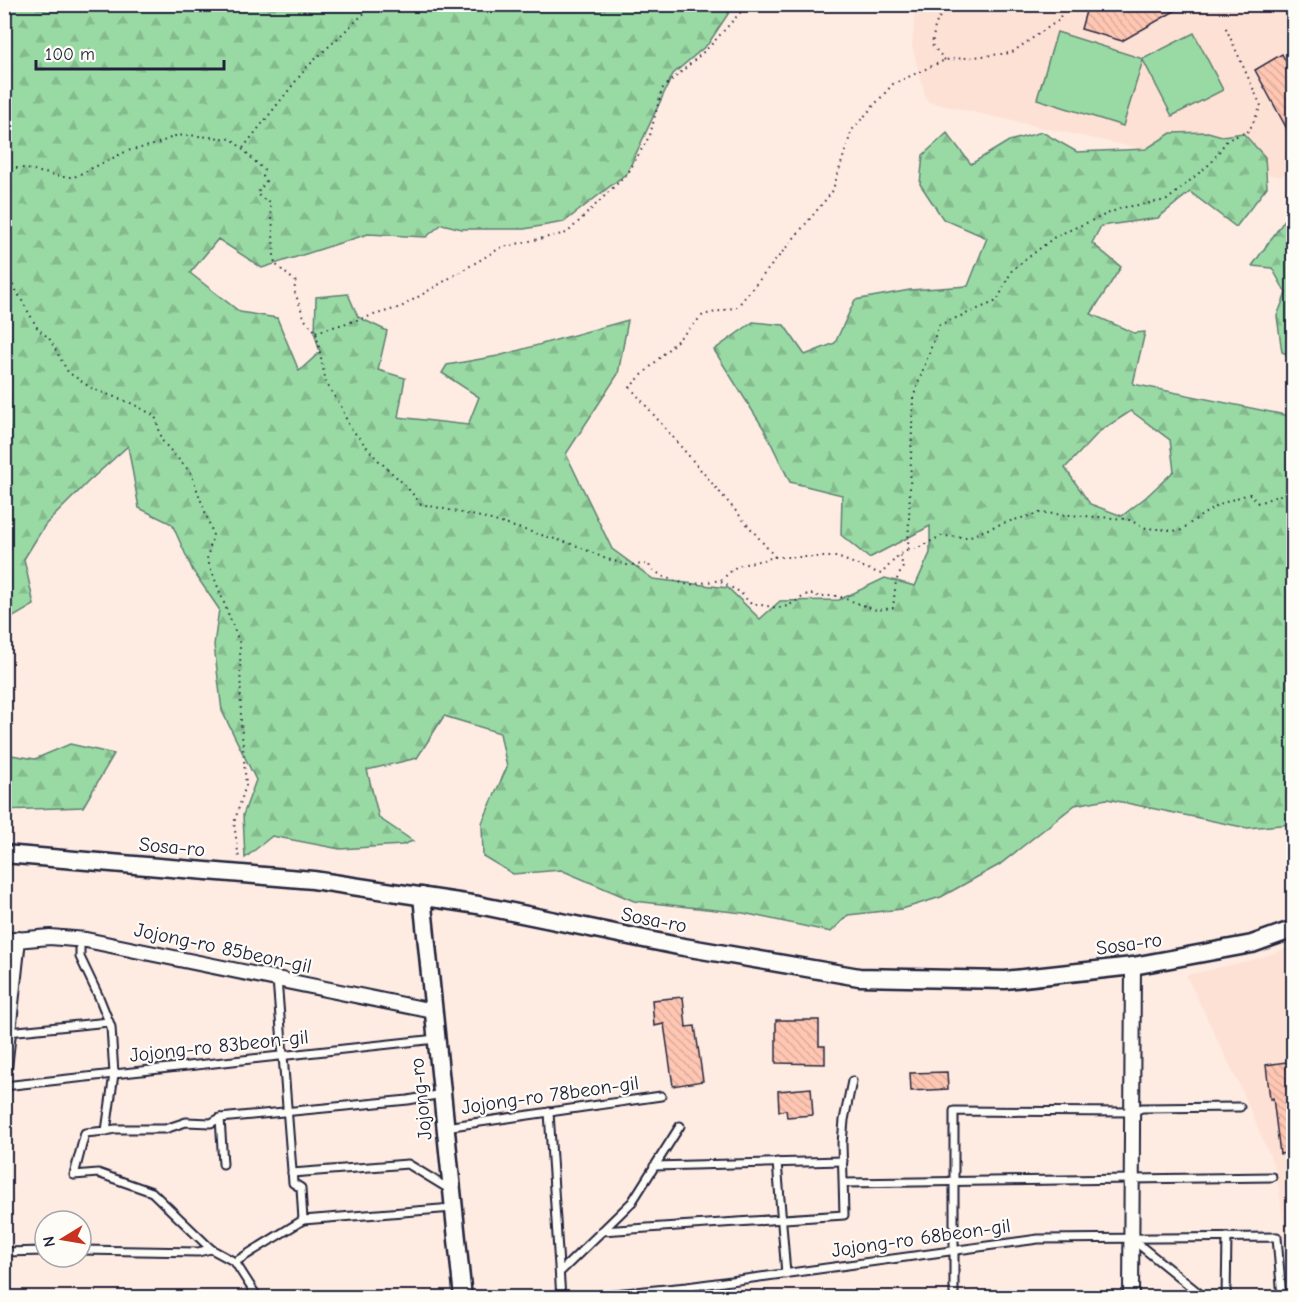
<svg xmlns="http://www.w3.org/2000/svg" width="1298" height="1302" viewBox="0 0 1298 1302" font-family="'Comic Neue',sans-serif">
<style>
.built{fill:#fee1d5}
.forest{fill:url(#forest-firs);stroke:#5e7e70;stroke-width:1.5;fill-rule:evenodd}
.pitch{fill:#99daa4;stroke:#5e7e70;stroke-width:1.5}
.building{fill:url(#building-back-hatch);stroke:#22223b;stroke-width:1.5}
.lines{fill:none;stroke-linecap:round;stroke-linejoin:round}
.service-casing{stroke:#22223b;stroke-width:11}
.minor-casing{stroke:#22223b;stroke-width:18}
.tertiary-casing{stroke:#22223b;stroke-width:21}
.path{stroke:#22223b;stroke-width:2;stroke-dasharray:1.5 4.5;stroke-linecap:butt}
.service{stroke:#fdfcf7;stroke-width:7}
.minor{stroke:#fdfcf7;stroke-width:14}
.tertiary{stroke:#fdfcf7;stroke-width:16}
.labels{text-anchor:middle;dominant-baseline:central;stroke-width:4.5;stroke-linejoin:round;paint-order:stroke}
.street-label{font-size:20px;fill:#22223b;stroke:#fdfcf7}
</style>
<defs>
<pattern id="forest-firs" width="22" height="20" patternUnits="userSpaceOnUse" patternTransform="scale(1.5)"><rect width="22" height="20" fill="#99daa4"/><path d="M5 1l3.5 6h-7zM16 11l3.5 6h-7z" fill="#84bb8e"/></pattern>
<pattern id="building-back-hatch" width="6" height="6" patternUnits="userSpaceOnUse" patternTransform="scale(1.5)"><rect width="6" height="6" fill="#ffc7b3"/><path d="M-1 5l2 2M0 0l6 6M5-1l2 2" fill="none" stroke="#daab9b"/></pattern>
</defs>
<rect width="100%" height="100%" fill="#feece3"/>
<filter id="ink" filterUnits="userSpaceOnUse"><feTurbulence type="fractalNoise" baseFrequency=".0167" numOctaves="2"/><feDisplacementMap in="SourceGraphic" scale="12" xChannelSelector="R" yChannelSelector="G"/><feConvolveMatrix kernelMatrix="1 2 1 2 8 2 1 2 1" color-interpolation-filters="sRGB"/></filter>
<g filter="url(#ink)">
<g class="built">
<path d="M915,5H1293V169L1280,177L1094,139L927,102L912,47Z"/>
<path d="M1293,946V1297H1292L1277,1173L1243,1093L1186,975L1260,958Z"/>
</g>
<g class="forest">
<path d="M4,5H734L708,44L673,74L627,173L564,222L524,229H462L442,224L426,237L368,234L262,268L218,239L190,273L240,312L277,318L299,371L320,352L315,335L316,297L348,294L358,317L387,331L378,370L405,378L398,417L468,425L479,397L442,373L447,365L498,356L628,320L618,374L566,454L612,549L653,579L728,588L760,619L780,601L839,600L885,578L915,586L930,553V526L869,558L841,535L842,495L790,482L764,429L714,350L753,322L784,325L805,355L835,343L855,300L910,290L968,286L987,238L943,219L920,184L923,155L947,133L971,164L1009,141L1042,132L1077,152L1146,149L1171,133L1208,132L1222,136L1243,133L1265,157L1267,187L1236,227L1190,192L1158,218L1101,226L1092,243L1121,267L1091,314L1134,333L1145,332L1133,384L1290,416L1293,423V824L1247,828L1107,799L1075,805L999,865L941,897L902,909L848,915L831,932L743,913L634,901L561,870L513,874L483,856L482,823L507,767L500,733L444,716L417,758L367,770L379,818L413,841L402,845L340,849L272,836L245,858L243,815L256,780L222,711L214,645L219,609L193,571L172,524L139,508L128,446L89,481L45,525L24,559L34,605L5,622ZM1131,411L1170,440L1174,471L1146,497L1122,516L1090,504L1065,468L1100,431Z"/>
<path d="M1293,208V357L1282,352L1277,316L1286,293L1272,268L1252,266Z"/>
<path d="M70,744L114,754L83,807L5,810V754L35,759Z"/>
</g>
<path class="pitch" d="M1057,32L1143,59L1194,33L1223,90L1172,116L1143,60L1123,126L1037,99Z"/>
<g class="building">
<path d="M1088,4H1187L1122,41L1081,29Z"/>
<path d="M1282,54L1293,74V140L1255,70Z"/>
<path d="M683,997L686,1027L695,1026L703,1081L673,1086L664,1024L654,1026L652,1000Z"/>
<path d="M776,1020H819V1046H825V1064L776,1063Z"/>
<path d="M1293,1061V1152L1280,1154L1273,1098L1270,1099L1266,1065Z"/>
<path d="M947,1072L948,1089L911,1091L910,1073Z"/>
<path d="M811,1088L813,1115L787,1117L786,1110L779,1111L778,1091Z"/>
</g>
<g class="lines">
<g class="service-casing">
<g id="service">
<path d="M80,940V957L99,997L111,1027L114,1074L106,1131L85,1133L74,1175L98,1173L152,1192L211,1249L235,1262L258,1298"/>
<path d="M277,979L293,1183L301,1188L303,1220"/>
<path d="M8,1032L109,1022"/>
<path d="M4,1086L436,1039"/>
<path d="M549,1112L561,1298"/>
<path d="M220,1118L223,1164"/>
<path d="M445,1127L661,1096"/>
<path d="M106,1131L115,1129H165L186,1122L211,1123L220,1118L408,1100L442,1094"/>
<path d="M777,1162L786,1274"/>
<path d="M654,1166L843,1161"/>
<path d="M292,1173L408,1164L449,1189"/>
<path d="M844,1183L1272,1177"/>
<path d="M602,1231L844,1215L842,1143L844,1120L852,1081"/>
<path d="M1132,1239L1205,1298"/>
<path d="M81,1250L198,1252L211,1249"/>
<path d="M4,1252L45,1251"/>
<path d="M235,1262L303,1220L453,1208"/>
<path d="M560,1272L632,1202L680,1126"/>
<path d="M572,1298L687,1287L1038,1239L1277,1237L1282,1298"/>
<path d="M954,1298V1111L1132,1112L1142,1108L1240,1107"/>
<path d="M1226,1298L1227,1237"/>
</g>
</g>
<g class="minor-casing">
<g id="minor">
<path d="M4,941L50,937L86,940L433,1011"/>
<path d="M4,1069L18,939"/>
<path d="M1131,1298L1133,966"/>
</g>
</g>
<g class="tertiary-casing">
<g id="tertiary">
<path d="M4,854L313,880L478,905L678,946L859,977L1005,980L1133,966L1252,944L1294,929"/>
<path d="M422,896L463,1298"/>
</g>
</g>
<g class="path">
<path d="M945,60L932,45L935,26L946,4"/>
<path d="M243,148L307,67L374,4"/>
<path d="M4,168H22L62,177H74L127,151L154,145L175,136L187,135L232,139L264,170L263,177L266,181L257,194L263,199H267C275,211 272,247 275,264L296,282L294,290L305,320L316,332L326,383L341,406L349,426L376,458L406,486L421,504L481,517L575,545L604,558L627,565L649,564L650,568L664,577L688,585L721,580L737,566L775,557H837L881,574L897,557L908,549"/>
<path d="M4,269L38,329L49,338L68,372L91,388L133,404L155,416L163,442L191,473L213,534L207,559L240,644L241,722L246,785L234,823L239,859"/>
<path d="M316,332L401,307L502,247L567,233L628,173L650,135L662,89L710,46L748,4"/>
<path d="M908,549L913,398L939,325L997,301L1012,270L1056,236L1121,208L1167,200L1212,162L1227,140L1249,131L1261,106L1225,26"/>
<path d="M908,549H916L941,536L968,537L1003,523L1040,513L1127,519L1146,528L1180,531C1200,515 1224,500 1250,494L1258,503L1294,490"/>
<path d="M775,557L630,387L703,315L737,307L832,192L852,130L893,84L945,60L1011,53L1059,20L1065,4"/>
<path d="M721,582L740,592L750,603L778,608L788,606L809,593L817,596H838L876,610L893,608L896,581L903,567L900,555"/>
</g>
<use href="#service" class="service"/>
<use href="#minor" class="minor"/>
<use href="#tertiary" class="tertiary"/>
</g>
</g>
<g class="labels">
<g class="street-label">
<text transform="translate(172 847) rotate(5)">Sosa-ro</text>
<text transform="translate(654 920) rotate(11)">Sosa-ro</text>
<text transform="translate(1129 944) rotate(-8)">Sosa-ro</text>
<text transform="translate(223 948) rotate(12)">Jojong-ro 85beon-gil</text>
<text transform="translate(219 1046) rotate(-6)">Jojong-ro 83beon-gil</text>
<text transform="translate(550 1095) rotate(-8)">Jojong-ro 78beon-gil</text>
<text transform="translate(421 1099) rotate(-96)">Jojong-ro</text>
<text transform="translate(921 1238) rotate(-8)">Jojong-ro 68beon-gil</text>
</g>
</g>
<rect width="1298" height="1302" fill="none" stroke="#fdfcf7" stroke-width="24"/>
<rect x="12" y="12" width="1274" height="1278" fill="none" stroke="#22223b" stroke-width="2" filter="url(#ink)"/>
<g transform="translate(63 1239) rotate(259)"><circle r="28" fill="#fdfcf7" stroke="#a5a5ac" stroke-width="1.5"/>
<path d="M0-4.5L10 22L0 15L-10 22Z" fill="#c8321e"/>
<text y="-9" font-size="16" font-weight="bold" text-anchor="middle" fill="#22223b">N</text>
</g>
<path d="M36 60v9h188v-9" fill="none" stroke="#22223b" stroke-width="3"/>
<text x="45" y="60" font-size="18" fill="#22223b" stroke="#fdfcf7" stroke-width="4.5" paint-order="stroke">100 m</text>
</svg>
